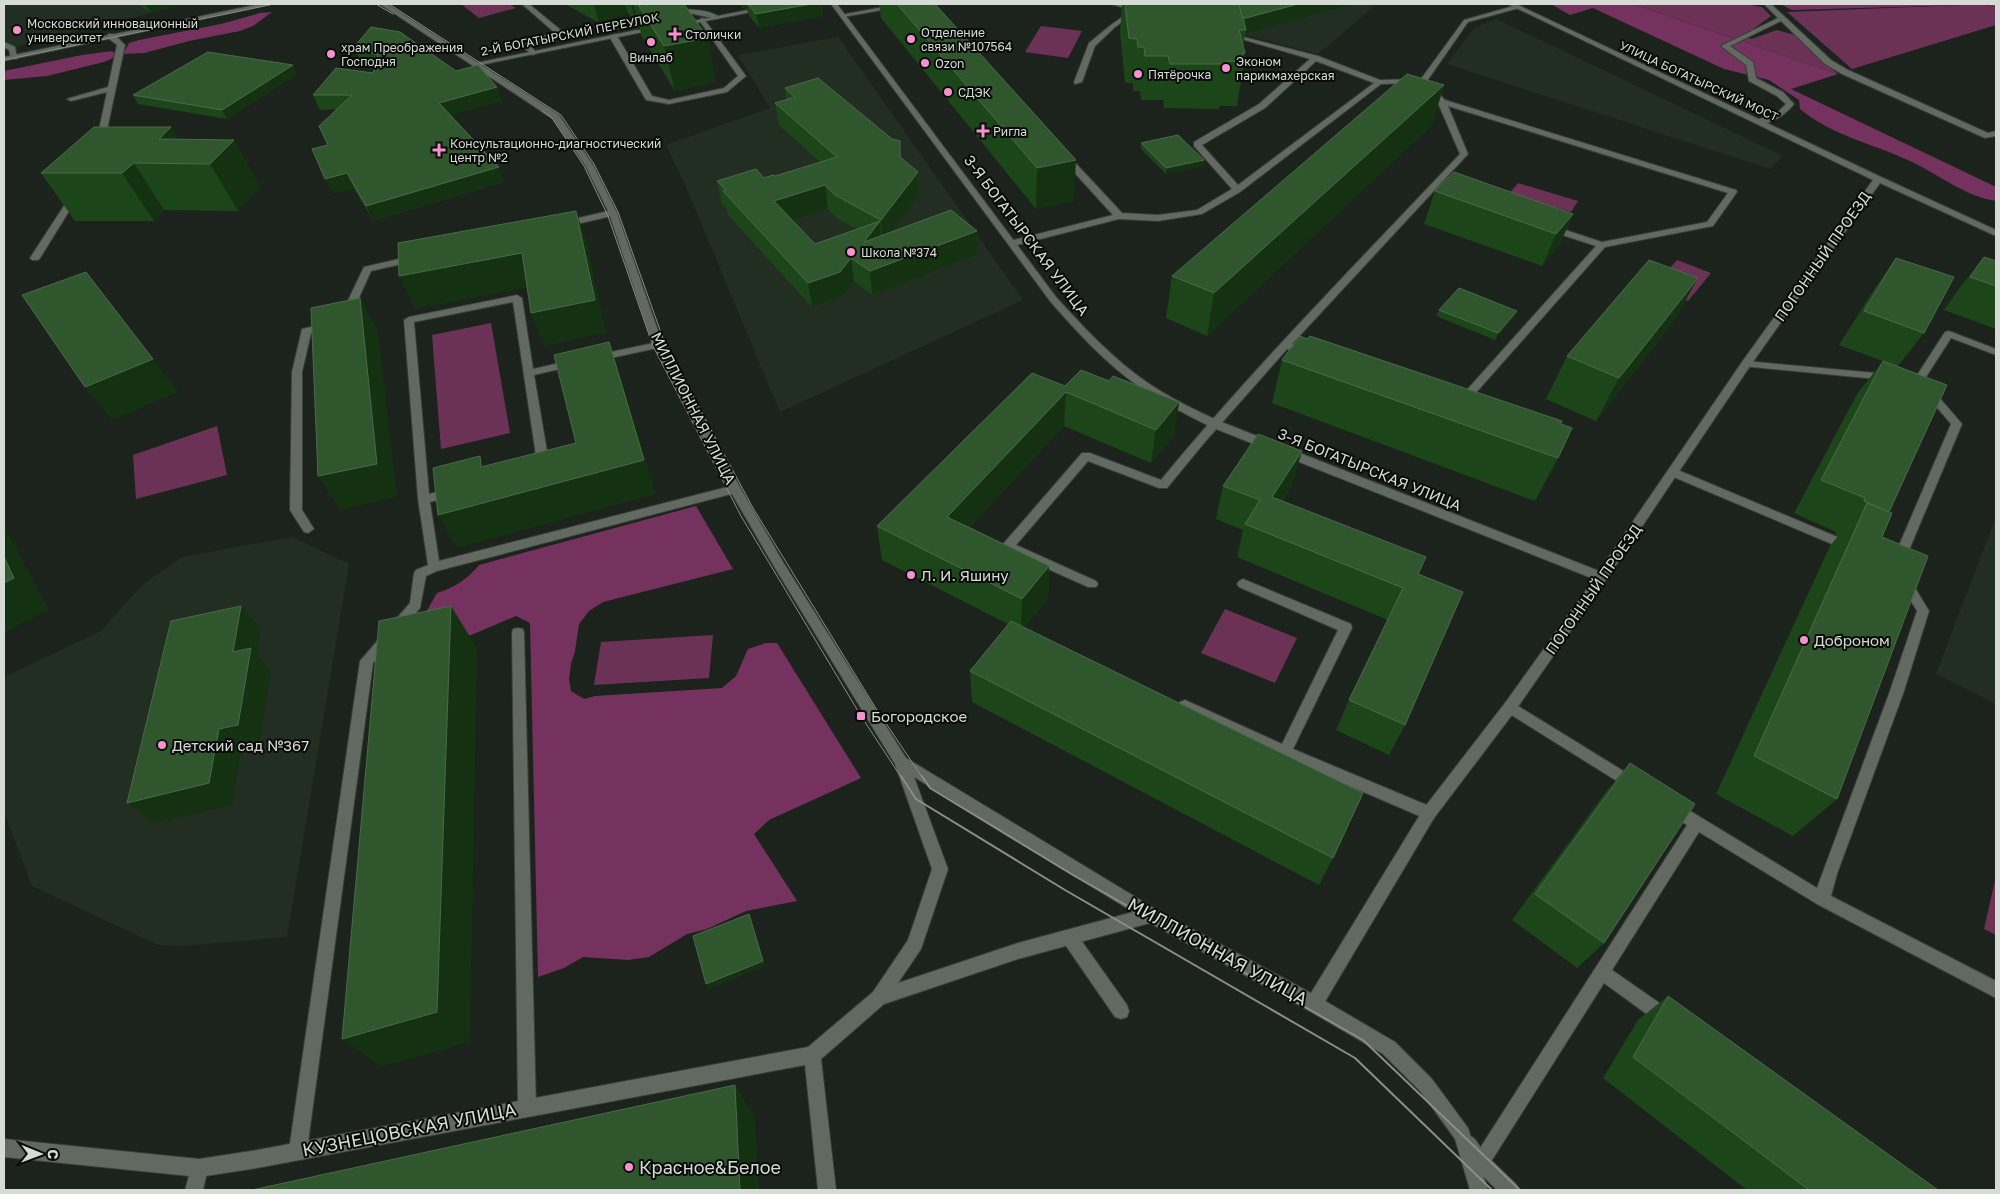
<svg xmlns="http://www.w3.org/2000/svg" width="2000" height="1194" viewBox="0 0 2000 1194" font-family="'Golos Text',sans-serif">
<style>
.built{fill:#232e22}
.green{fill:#6b3256}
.forest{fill:#76325e}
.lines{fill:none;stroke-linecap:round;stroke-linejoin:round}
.lane-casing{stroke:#393e38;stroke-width:2}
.street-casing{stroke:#393e38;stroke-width:2}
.secondary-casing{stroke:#393e38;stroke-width:2}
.lane{fill:#616961;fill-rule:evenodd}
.street{fill:#616961;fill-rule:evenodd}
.secondary{fill:#616961;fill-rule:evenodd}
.tram-far1{stroke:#898e88;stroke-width:1}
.tram{stroke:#898e88;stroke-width:2}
.wall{fill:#1c461a;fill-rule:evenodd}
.shaded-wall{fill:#143112}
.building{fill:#30562e;stroke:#4a6b49}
.poi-dot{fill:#f690cf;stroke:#080b08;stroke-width:2}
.labels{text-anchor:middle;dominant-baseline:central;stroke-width:4;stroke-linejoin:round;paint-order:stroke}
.far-poi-label{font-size:12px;fill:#d7dbd6;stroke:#080b08;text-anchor:start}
.far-street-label{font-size:12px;fill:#d7dbd6;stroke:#080b08}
.street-label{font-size:15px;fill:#d7dbd6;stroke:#080b08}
.poi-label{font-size:15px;fill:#d7dbd6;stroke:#080b08;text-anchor:start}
.near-street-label{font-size:18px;fill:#d7dbd6;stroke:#080b08}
.near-poi-label{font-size:18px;fill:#d7dbd6;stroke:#080b08;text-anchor:start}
</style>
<rect width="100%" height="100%" fill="#1c231c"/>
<g class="built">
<path d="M4,4H138L151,13L42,39L4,51Z"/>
<path d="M1171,4H1377L1318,54L1166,14Z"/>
<path d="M1496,19L1783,156L1770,169L1447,64L1474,28Z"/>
<path d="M838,37L1023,300L780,412L686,187L666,145L770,108L738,55Z"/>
<path d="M1996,517V704L1936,674Z"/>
<path d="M292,537L349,564L287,937L183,946L158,945L32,886L4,812V677L101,631L142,585L182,557Z"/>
</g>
<g class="green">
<path d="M461,4H509L516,8L479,18Z"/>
<path d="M1633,4H1745L1762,7L1771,16L1744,36L1751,39L1777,30L1795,35L1838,74Z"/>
<path d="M1962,5H1985L1996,7V25L1852,69L1787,12Z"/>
<path d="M1041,26L1082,31L1068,58L1025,52Z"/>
<path d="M1518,183L1578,201L1571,212L1509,194Z"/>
<path d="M1677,260L1711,273L1688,301L1653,287Z"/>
<path d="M491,323L510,433L441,449L432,335Z"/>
<path d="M217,426L227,475L136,499L133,455Z"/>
<path d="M1225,609L1297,638L1275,683L1201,653Z"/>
<path d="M713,635L709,678L594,685L601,642Z"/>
<path d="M1996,876V935L1984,929Z"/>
</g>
<g class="forest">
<path d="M1551,4H1633L1838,74L1791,89L1994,186L1996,185V201C1964,196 1938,174 1910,161C1874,144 1831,135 1800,109L1799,100L1769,80L1724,69L1593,8L1570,15Z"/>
<path d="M1780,4H1996V7L1985,5H1962L1792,10Z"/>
<path d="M272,12L253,26L240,31L189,41L144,53L123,54L129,43L139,40L221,24L260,13Z"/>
<path d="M112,51L115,54L113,58L104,62L47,76L4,80V71L82,55Z"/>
<path d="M696,506L733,569L603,602L589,611L579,624L575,651L571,664L569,679L571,691L584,699L595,696L722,688L736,676L748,649L766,643H777L861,778L769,820L754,834L797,901L746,911L707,929L687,934L649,957L628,960L583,957L564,968L538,977L530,623L516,616L464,638L422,619L437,593C456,587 467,579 479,565Z"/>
</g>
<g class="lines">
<g class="lane-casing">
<g id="lane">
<path d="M522,4H529L563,32L531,47L537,53L533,55L524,48V44L554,32Z"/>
<path d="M636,4C642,4 645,5 651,7C672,12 701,5 720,17L717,19L684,12L650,11Z"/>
<path d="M901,4H915L843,17L840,15Z"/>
<path d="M1111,4H1123L1141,9L1115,27L1095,46L1082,82L1075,84L1074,82L1089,43L1111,25L1132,10Z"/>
<path d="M1764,4H1771L1831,60L1848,70L1988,133L1996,131V136L1985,138L1842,74L1825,64L1781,21L1730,46L1753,62L1756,78L1783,92L1794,104C1785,115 1771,125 1757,124V120L1778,112L1786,104L1777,96L1749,81L1746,65L1721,46L1778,18Z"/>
<path d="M1517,5L1519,6V8L1468,22L1427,81L1445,100L1736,190L1737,192L1713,226L1605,247L1465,405H1457L1456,403L1457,401L1596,246L1547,230V226H1553L1602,242L1707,222L1728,193L1448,106L1468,154L1292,344L1312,351V355L1308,356L1287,349L1204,443L1167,488H1159L1088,461L1016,545L1096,581L1098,584L1096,587H1088L1004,549L1002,546L1004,543L1082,453H1090L1161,480C1255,366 1359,261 1460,154L1438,103L1421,83L1381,84L1240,192L1202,214L1158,221L1119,219L1013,246L1010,245V241L1113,215L1062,159V155H1068L1122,213L1158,215L1197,210L1232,189L1194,146V142L1259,104L1310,59L1228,35V33L1318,56L1380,80L1421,79L1464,20ZM1316,61L1374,83L1238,185L1202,145L1265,108Z"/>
<path d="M702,18L704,19L746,76L727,92L669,104L646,100L609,36L616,34L652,96L669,100L724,88L738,76L699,20Z"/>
<path d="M108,34H114L125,45L104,144L100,146L96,144L107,92L71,101L67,99L108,87L117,45L108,38Z"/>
<path d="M4,42L15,47L17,59H11L9,50L4,47Z"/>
<path d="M75,192L79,195L40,258L38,260H32L30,258L71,195Z"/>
<path d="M613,210L616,211V215L564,227L560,224L561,222Z"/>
<path d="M416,255L419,256V260L371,271L352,313L347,316L344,315L342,313L364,267Z"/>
<path d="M517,295L522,298L533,369L573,360L578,363L577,365L534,375L550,469L544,473L538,469L513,302L414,322L429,494L453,488L459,492L457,495L430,502L439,561L735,485L741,489L735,493L437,571L426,576L420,608L373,663L307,1150L304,1156L298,1159L292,1156L289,1150L360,661L410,603L414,573L416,570L428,565L418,499L404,320L409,317Z"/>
<path d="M328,323L333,326L331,328L311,333L302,372V510L314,529L308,533L304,532L290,510L292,372L302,329Z"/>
<path d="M1949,331L1996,349V355L1951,338L1924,380L1962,424L1904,562L1902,565H1894L1892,562L1951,424L1914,380L1945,332Z"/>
<path d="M658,342L662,343V347L597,361L592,358L597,355Z"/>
<path d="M1746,361L1887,374L1892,377L1887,380L1742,366L1741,364Z"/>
<path d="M1673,468L1854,544L1856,547L1854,550H1846L1669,475L1667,472L1669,469Z"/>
<path d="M1905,576L1909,578L1929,611L1904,691L1837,874L1831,896L1996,981V998L1817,904L1699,832L1612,970L1671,1011L1673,1017L1671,1023L1665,1025L1659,1023L1604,983L1487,1168L1481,1171L1475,1168L1472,1162L1475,1156L1687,825L1667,813L1665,808L1667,803L1672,802L1677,803L1817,888L1890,691L1917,611L1899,581L1901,578Z"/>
<path d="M1243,579L1351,624L1352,628L1293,749L1434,808L1436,813L1434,818L1429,820L1424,818L1280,756L1180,710L1178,706L1180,702L1185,700L1282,744L1338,630L1239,587L1237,584L1239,581Z"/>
<path d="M518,628L523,629L524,633L536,1107L533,1113L527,1116L521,1113L518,1107L512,633L513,629Z"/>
<path d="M1510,701L1638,780L1640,784L1638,788L1633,790L1628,788L1505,711L1503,707L1505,703Z"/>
<path d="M1070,930L1076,933L1127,1005L1129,1011L1127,1017L1121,1019L1115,1017L1064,943L1062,938L1064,933Z"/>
</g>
</g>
<g class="street-casing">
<g id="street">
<path d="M778,4H791L681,26L678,24Z"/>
<path d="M831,4H837L1056,297C1084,328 1114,360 1148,383C1170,398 1195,410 1219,421L1599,571L1742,362L1873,180L1508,4H1516L1881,177L1996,230V236L1880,183L1750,366L1606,580L1515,711L1434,818L1320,1010L1314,1012L1308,1010L1306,1004L1308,998L1424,808L1505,703L1594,579L1211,427C1187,415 1163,403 1141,388C1106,364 1077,332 1050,301Z"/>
<path d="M656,26L658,27V29L475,66L471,64Z"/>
<path d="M1468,1135L1474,1138L1487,1156L1516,1184L1519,1190H1497L1475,1168L1459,1144L1462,1138Z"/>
<path d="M199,1159L205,1162L208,1168L203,1190H185L193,1162Z"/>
</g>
</g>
<g class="secondary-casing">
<g id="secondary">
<path d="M260,4H272L4,61V57Z"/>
<path d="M380,4H387L559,115L593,165L617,213L663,345L741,489L783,562L906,758L1157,910L1320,998L1395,1042L1432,1079L1468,1128L1488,1190H1470L1455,1139L1420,1091L1383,1054L1308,1010L1150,923L1018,959L884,1004L821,1059L836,1190H818L805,1065L257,1168L199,1177L4,1157V1139L199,1159L257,1150L808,1047L873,992L908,940L932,869L895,764L775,568L729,489L653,345L609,213L585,165L553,119ZM914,777L1133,912L1018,943L898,983L921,949L948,869Z"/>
</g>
</g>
<use href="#lane" class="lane"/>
<use href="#street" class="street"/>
<use href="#secondary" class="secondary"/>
<g class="tram-far1">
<path d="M376,4L393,14"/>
<path d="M389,4L561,115L594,164L618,212L665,344L753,508L875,707L922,777"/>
<path d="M4,60L274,4"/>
<path d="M542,111L552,118L584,166L608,216L653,346L741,516L861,716L901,777"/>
</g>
<g class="tram">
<path d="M901,776L916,799L1065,890L1355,1058L1492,1190"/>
<path d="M922,776L930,788L1073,875L1363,1040L1520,1190"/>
</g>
</g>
<g class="wall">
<path d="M138,4H183L151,13Z"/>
<path d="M565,4H684L716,82L675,91L641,35L640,29L638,30L628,13L599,23Z"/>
<path d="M740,4H822L823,16L759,28L748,14L747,8L744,9Z"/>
<path d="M879,4H935L1074,201L1036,209L881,18Z"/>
<path d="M1122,4H1354L1245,34L1243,47L1245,53L1244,59V62L1237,106H1219V109L1164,108L1163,100H1141L1140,91H1133V83H1125L1120,33Z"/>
<path d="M354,47L456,71L502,101L451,115L504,182L373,221L354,188L333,193L328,145L337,109L320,110L313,95L373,73L375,66L360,61Z"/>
<path d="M297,74L227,119L138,104L133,95Z"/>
<path d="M1444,85L1432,125L1207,336L1166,318L1172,276Z"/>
<path d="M785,88L901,157L919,195L892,232L977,231V255L872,295L854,281L843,296L812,307L728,215L727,209L722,204L717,181L775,176L820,162L779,125L775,103L786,100ZM828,209L838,219L857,229L815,244L792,220Z"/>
<path d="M179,139L234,140L260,187L238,211L164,210L154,221H75L41,173Z"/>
<path d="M1141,143L1204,160L1203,166L1166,174L1141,149Z"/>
<path d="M1435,191L1573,214L1559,246L1542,266L1424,224Z"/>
<path d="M1984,257L1996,261V329L1944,310L1958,290Z"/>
<path d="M1896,258L1924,333L1898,366L1889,512L1882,537L1837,799L1793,836L1716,794L1830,546L1838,536L1835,534L1836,532L1794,513L1857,394L1883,361L1839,345L1873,291Z"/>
<path d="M1698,278L1674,321L1596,421L1546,399L1567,356Z"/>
<path d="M1439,310L1517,311L1514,317L1495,340L1436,316Z"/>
<path d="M1282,360L1561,424L1558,458L1535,501L1272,403Z"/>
<path d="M1109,381L1179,402L1174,436L1151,463L1064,426L970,527L1049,566L1048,599L1024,627L1333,858L1319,885L972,702L970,671L1008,624L882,560L877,526L1065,386Z"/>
<path d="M1302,451L1292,484L1282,501L1418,575L1405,725L1389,755L1336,730L1349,700L1388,620L1237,557L1243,530L1216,519L1223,486Z"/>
<path d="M1630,763L1604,943L1577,968L1512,920L1605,793Z"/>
<path d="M1668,996L1938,1190H1747L1603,1078L1638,1020Z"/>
</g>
<g class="shaded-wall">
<path d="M145,4H183L151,13Z"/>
<path d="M594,4H625L628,13L599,23Z"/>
<path d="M631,4H633L640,29L638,30Z"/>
<path d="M743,4H746L747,8L744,9Z"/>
<path d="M811,4H822L823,16L759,28L756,14Z"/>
<path d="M1298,4H1354L1245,34L1246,30H1244L1246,18Z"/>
<path d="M708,38L716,82L675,91L664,46Z"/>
<path d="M293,65L297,74L227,119L222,110Z"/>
<path d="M1444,85L1432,125L1207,336L1214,293Z"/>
<path d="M497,87L502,101L445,117L439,103Z"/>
<path d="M171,127L193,163L159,139Z"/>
<path d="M234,140L260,187L238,211L210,164Z"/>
<path d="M1076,160L1074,201L1036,209L1037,168Z"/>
<path d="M1204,160L1203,166L1166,174V168Z"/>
<path d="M134,163L164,210L154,221L122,173Z"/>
<path d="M499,167L504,182L373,221L366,206Z"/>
<path d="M918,172L919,195L883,244L881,220Z"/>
<path d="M347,173L354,188L333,193L325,179Z"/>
<path d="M825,185L828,209L778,225L774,201Z"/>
<path d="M576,211L587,244L606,333L544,346L531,313Z"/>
<path d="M1573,214L1559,246L1542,266L1556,234Z"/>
<path d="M880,221L882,245L864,242Z"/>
<path d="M977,231V255L872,295L870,271Z"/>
<path d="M522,253L535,286L415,309L399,276Z"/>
<path d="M851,258L854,281L843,296L812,307L808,283Z"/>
<path d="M1698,278L1674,321L1596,421L1619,378Z"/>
<path d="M360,298L378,331L397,497L340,510L318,476Z"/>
<path d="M1517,311L1514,317L1495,340L1498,333Z"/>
<path d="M609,342L620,376L656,494L457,548L438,515L481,467L480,456L496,489L644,460Z"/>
<path d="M153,359L178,392L112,420L85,387Z"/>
<path d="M1066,392L1064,426L949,550L947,517Z"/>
<path d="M1179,402L1174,436L1151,463L1156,430Z"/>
<path d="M1302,451L1292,484L1263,530L1272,497Z"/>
<path d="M4,526L49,610L4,633Z"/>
<path d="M1049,566L1048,599L1021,631L1022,599Z"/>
<path d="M241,606L261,629L257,654L271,671L259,747L241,751L232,805L153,823L127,803L233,652Z"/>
<path d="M451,606L477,648L470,1042L381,1067L342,1039Z"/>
<path d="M749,914L765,966L709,989L706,984Z"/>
<path d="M735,1085L755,1117L759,1190H740Z"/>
</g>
<g class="building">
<path d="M638,4H684L708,38L664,46Z"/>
<path d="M748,4H811L756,14Z"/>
<path d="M897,4H935L1076,160L1037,168Z"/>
<path d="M1125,4H1239L1246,30H1239L1245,53H1242L1244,62L1226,61V64H1170L1168,56H1145L1144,47H1138L1137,39L1129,38Z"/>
<path d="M1239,4H1298L1246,18L1242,17Z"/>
<path d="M371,27L400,32L456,71L478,65L497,87L439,103L499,167L366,206L347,173L325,179L312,149L328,145L319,126L352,95H313L336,68L373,73L378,55L354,47Z"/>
<path d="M208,52L293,65L222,110L133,95Z"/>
<path d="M1407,74L1444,85L1214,293L1172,276Z"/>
<path d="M818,78L892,139L900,141V157L918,172L881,220L835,195L825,185L774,201L815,244L880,221L864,242L951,210L977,231L870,271L851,258L840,272L808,283L723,191L726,190L717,181L756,169L764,178L773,175L775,176L837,157L775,103L795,97L785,88Z"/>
<path d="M94,127H171L159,139L234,140L210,164L134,163L122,173H41Z"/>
<path d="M1178,135L1204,160L1166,168L1141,143Z"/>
<path d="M1454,172L1573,214L1556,234L1435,191Z"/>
<path d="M576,211L595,300L531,313L522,253L399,276L398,243Z"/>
<path d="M1984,257L1996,261V286L1970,277Z"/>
<path d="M1896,258L1954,277L1924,333L1864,311Z"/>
<path d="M1649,260L1698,278L1619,378L1567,356Z"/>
<path d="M86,272L153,359L85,387L22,295Z"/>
<path d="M1459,288L1517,311L1498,333L1439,310Z"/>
<path d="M360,298L377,464L318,476L311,308Z"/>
<path d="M1300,336L1307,339L1310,336L1562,421L1561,424L1572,428L1558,458L1282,360Z"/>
<path d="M609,342L644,460L438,515L433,468L480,456L481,467L576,443L554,355Z"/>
<path d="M1883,361L1947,385L1889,512L1864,501L1865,498L1821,480Z"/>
<path d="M1081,370L1109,381L1113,376L1179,402L1156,430L1066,392L947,517L1049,566L1022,599L877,526L1032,373L1065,386Z"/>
<path d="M1258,434L1302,451L1272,497L1426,557L1418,574L1463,592L1405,725L1349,700L1403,588L1245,524L1260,500L1223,486Z"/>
<path d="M1867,503L1892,513L1882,537L1928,556L1837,799L1754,756Z"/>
<path d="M4,557L14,578L4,583Z"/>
<path d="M241,606L233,652L251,648L238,725L219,729L209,783L127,803L171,621Z"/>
<path d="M451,606L437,1012L342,1039L379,621Z"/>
<path d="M1011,621L1363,793L1333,858L970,671Z"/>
<path d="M1630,763L1695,804L1604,943L1535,894Z"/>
<path d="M749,914L763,961L706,984L693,936Z"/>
<path d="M1668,996L1938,1190H1809L1633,1057Z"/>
<path d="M735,1085L740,1190H252Z"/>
</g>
<g class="poi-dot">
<circle cx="17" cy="30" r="5"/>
<path d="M672.5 26.5h5v5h5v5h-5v5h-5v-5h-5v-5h5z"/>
<circle cx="911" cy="39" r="5"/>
<circle cx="651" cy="42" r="5"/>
<circle cx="331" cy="54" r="5"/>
<circle cx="925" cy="63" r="5"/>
<circle cx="1226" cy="68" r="5"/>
<circle cx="1138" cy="74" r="5"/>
<circle cx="948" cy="92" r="5"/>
<path d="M980.5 123.5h5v5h5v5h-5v5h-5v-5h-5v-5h5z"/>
<path d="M436.5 142.5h5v5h5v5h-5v5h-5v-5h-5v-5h5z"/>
<circle cx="851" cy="252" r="5"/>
<circle cx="911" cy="575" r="5"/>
<circle cx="1804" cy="640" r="5"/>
<rect x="856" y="711" width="10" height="10" rx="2.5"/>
<circle cx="162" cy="745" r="5"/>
<circle cx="629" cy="1167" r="5"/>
</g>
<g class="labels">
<g class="far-poi-label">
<text x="27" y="23">Московский инновационный<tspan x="27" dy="14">университет</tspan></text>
<text x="921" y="32">Отделение<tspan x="921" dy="14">связи №107564</tspan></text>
<text x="685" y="34">Столички</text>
<text x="341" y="47">храм Преображения<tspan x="341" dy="14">Господня</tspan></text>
<text x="651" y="57" text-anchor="middle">Винлаб</text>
<text x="1236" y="61">Эконом<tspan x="1236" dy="14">парикмахерская</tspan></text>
<text x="935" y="63">Ozon</text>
<text x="1148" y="74">Пятёрочка</text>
<text x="958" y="92">СДЭК</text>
<text x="993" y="131">Ригла</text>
<text x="450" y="143">Консультационно-диагностический<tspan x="450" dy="14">центр №2</tspan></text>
<text x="861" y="252">Школа №374</text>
</g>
<g class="far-street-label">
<text transform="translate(570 34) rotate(-11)">2-Й БОГАТЫРСКИЙ ПЕРЕУЛОК</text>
<text transform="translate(1699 81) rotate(25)">УЛИЦА БОГАТЫРСКИЙ МОСТ</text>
</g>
<g class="street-label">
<text transform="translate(1027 235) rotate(53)">3-Я БОГАТЫРСКАЯ УЛИЦА</text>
<text transform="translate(1822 256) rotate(-55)">ПОГОННЫЙ ПРОЕЗД</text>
<text transform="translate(694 408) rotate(63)">МИЛЛИОННАЯ УЛИЦА</text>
<text transform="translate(1370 469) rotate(22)">3-Я БОГАТЫРСКАЯ УЛИЦА</text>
<text transform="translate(1593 589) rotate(-55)">ПОГОННЫЙ ПРОЕЗД</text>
</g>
<g class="poi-label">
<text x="921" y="575">Л. И. Яшину</text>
<text x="1814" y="640">Доброном</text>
<text x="871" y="716">Богородское</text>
<text x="172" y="745">Детский сад №367</text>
</g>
<g class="near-street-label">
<text transform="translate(1218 951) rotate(29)">МИЛЛИОННАЯ УЛИЦА</text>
<text transform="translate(409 1129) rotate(-11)">КУЗНЕЦОВСКАЯ УЛИЦА</text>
</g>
<g class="near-poi-label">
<text x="639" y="1167">Красное&amp;Белое</text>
</g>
</g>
<rect width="2000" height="1194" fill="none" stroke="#d7dbd6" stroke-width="10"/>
<g transform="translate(40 1154) rotate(91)" stroke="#080b08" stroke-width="4" paint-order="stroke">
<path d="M0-4L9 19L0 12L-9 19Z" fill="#d7dbd6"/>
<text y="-8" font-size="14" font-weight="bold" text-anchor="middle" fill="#d7dbd6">С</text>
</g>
</svg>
